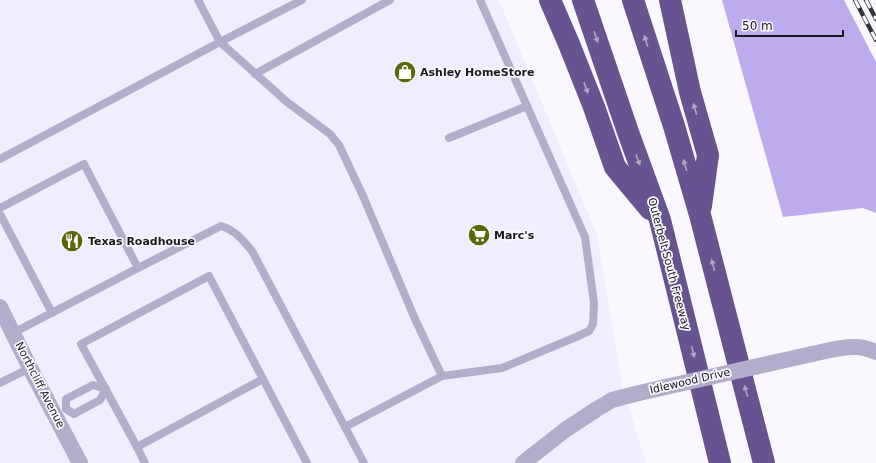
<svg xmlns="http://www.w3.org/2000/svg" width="876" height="463" viewBox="0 0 876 463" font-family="'DejaVu Sans',sans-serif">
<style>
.built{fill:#f1edff}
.forest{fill:#bdabed}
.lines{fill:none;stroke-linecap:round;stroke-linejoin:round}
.service{stroke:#b3acca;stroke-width:8}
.minor{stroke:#b3acca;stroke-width:16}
.motorway{stroke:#66538f;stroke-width:22}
.rail-casing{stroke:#353438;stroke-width:4.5}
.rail{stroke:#faf8fe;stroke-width:3;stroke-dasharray:9;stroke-linecap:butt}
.minor-bridge{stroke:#b3acca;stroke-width:16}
.oneway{fill:#b0a6c6}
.labels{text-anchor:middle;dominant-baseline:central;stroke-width:3.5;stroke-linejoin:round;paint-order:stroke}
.poi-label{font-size:11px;font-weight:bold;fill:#1a191d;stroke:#faf8fe;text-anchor:start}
.street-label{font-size:11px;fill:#1a191d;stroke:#faf8fe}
</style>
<rect width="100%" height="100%" fill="#faf8fe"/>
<path class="built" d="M0,0H499L597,235L610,313L623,388L646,463H0Z"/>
<path class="forest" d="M722,0H844L876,62V213L863,208L783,217Z"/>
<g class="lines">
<g class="service">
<path d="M302,0L220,42L287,102L330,134L339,145L363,196L415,319L442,376L345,427L364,463"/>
<path d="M255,74L390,0"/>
<path d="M449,138L527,106"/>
<path d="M0,159L220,42L198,0"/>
<path d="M0,208L84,164L138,268L13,333"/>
<path d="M0,214L52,313"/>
<path d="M138,268L221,226C235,230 243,240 252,251L345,427"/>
<path d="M209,276L263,379L137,447L81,344Z"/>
<path d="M442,376L502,368L576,337L589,331L593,324L594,303L585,237L480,0"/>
<path d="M263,379L307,463"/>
<path d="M0,383L30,368"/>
<path d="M93,385L106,389L100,400L74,414L66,409V399Z"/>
<path d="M137,447L145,463"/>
</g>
<g class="minor">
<path d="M0,307L30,368L80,463"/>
<path d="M812,354C826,351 842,346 857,347C864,347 870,350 876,352"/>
<path d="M523,463L565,430L597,409L612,400L639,393"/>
</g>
<g class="motorway">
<path d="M550,0L569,44L594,107L615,167L650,209"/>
<path d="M583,0L628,132L660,220L720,463"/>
<path d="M633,0L674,126L700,215L764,463"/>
<path d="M670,0L690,92L708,155L701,206"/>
</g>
<g class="rail-casing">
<g id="rail">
<path d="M855,0L876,40"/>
<path d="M866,0L876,19"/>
</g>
</g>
<use href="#rail" class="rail"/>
<path class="minor-bridge" d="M639,393L812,354"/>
</g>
<defs><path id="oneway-solid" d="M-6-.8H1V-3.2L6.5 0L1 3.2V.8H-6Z"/></defs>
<g class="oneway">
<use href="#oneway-solid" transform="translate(596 37) rotate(71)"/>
<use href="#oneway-solid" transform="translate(646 41) rotate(-108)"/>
<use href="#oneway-solid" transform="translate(586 88) rotate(69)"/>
<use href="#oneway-solid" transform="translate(695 109) rotate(-106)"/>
<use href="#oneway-solid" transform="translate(638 160) rotate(70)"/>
<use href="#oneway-solid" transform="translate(685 165) rotate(-106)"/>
<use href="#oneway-solid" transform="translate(713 265) rotate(-105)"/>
<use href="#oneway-solid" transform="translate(693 352) rotate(76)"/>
<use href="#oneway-solid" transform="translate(746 391) rotate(-105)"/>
</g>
<defs>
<g id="shop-disc" transform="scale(1.15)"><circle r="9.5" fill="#5c670b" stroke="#faf8fe"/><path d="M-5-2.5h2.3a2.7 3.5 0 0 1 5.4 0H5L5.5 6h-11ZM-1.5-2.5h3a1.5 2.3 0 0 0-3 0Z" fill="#fff"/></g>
<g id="supermarket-disc" transform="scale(1.15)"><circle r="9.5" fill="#5c670b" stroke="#faf8fe"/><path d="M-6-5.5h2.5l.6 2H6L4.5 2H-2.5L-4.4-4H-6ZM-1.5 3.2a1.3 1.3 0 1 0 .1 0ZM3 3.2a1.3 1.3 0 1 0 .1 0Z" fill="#fff"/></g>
<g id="restaurant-disc" transform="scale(1.15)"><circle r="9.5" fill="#5c670b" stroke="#faf8fe"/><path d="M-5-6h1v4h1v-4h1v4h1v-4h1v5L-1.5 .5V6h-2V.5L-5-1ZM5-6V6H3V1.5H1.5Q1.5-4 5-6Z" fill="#fff"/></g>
</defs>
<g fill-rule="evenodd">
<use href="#shop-disc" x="405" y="72"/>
<use href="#supermarket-disc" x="479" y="235"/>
<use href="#restaurant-disc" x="72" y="241"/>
</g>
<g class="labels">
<g class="poi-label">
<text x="420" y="72">Ashley HomeStore</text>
<text x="494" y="235">Marc's</text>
<text x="88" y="241">Texas Roadhouse</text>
</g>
<g class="street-label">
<text transform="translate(669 264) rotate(75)">Outerbelt South Freeway</text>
<text transform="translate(690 381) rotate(-13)">Idlewood Drive</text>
<text transform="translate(40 385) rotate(63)">Northcliff Avenue</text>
</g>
</g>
<path d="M736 30v6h107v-6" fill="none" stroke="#1a191d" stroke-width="2"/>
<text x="742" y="30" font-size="12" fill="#1a191d" stroke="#faf8fe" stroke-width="3" paint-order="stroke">50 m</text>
</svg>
